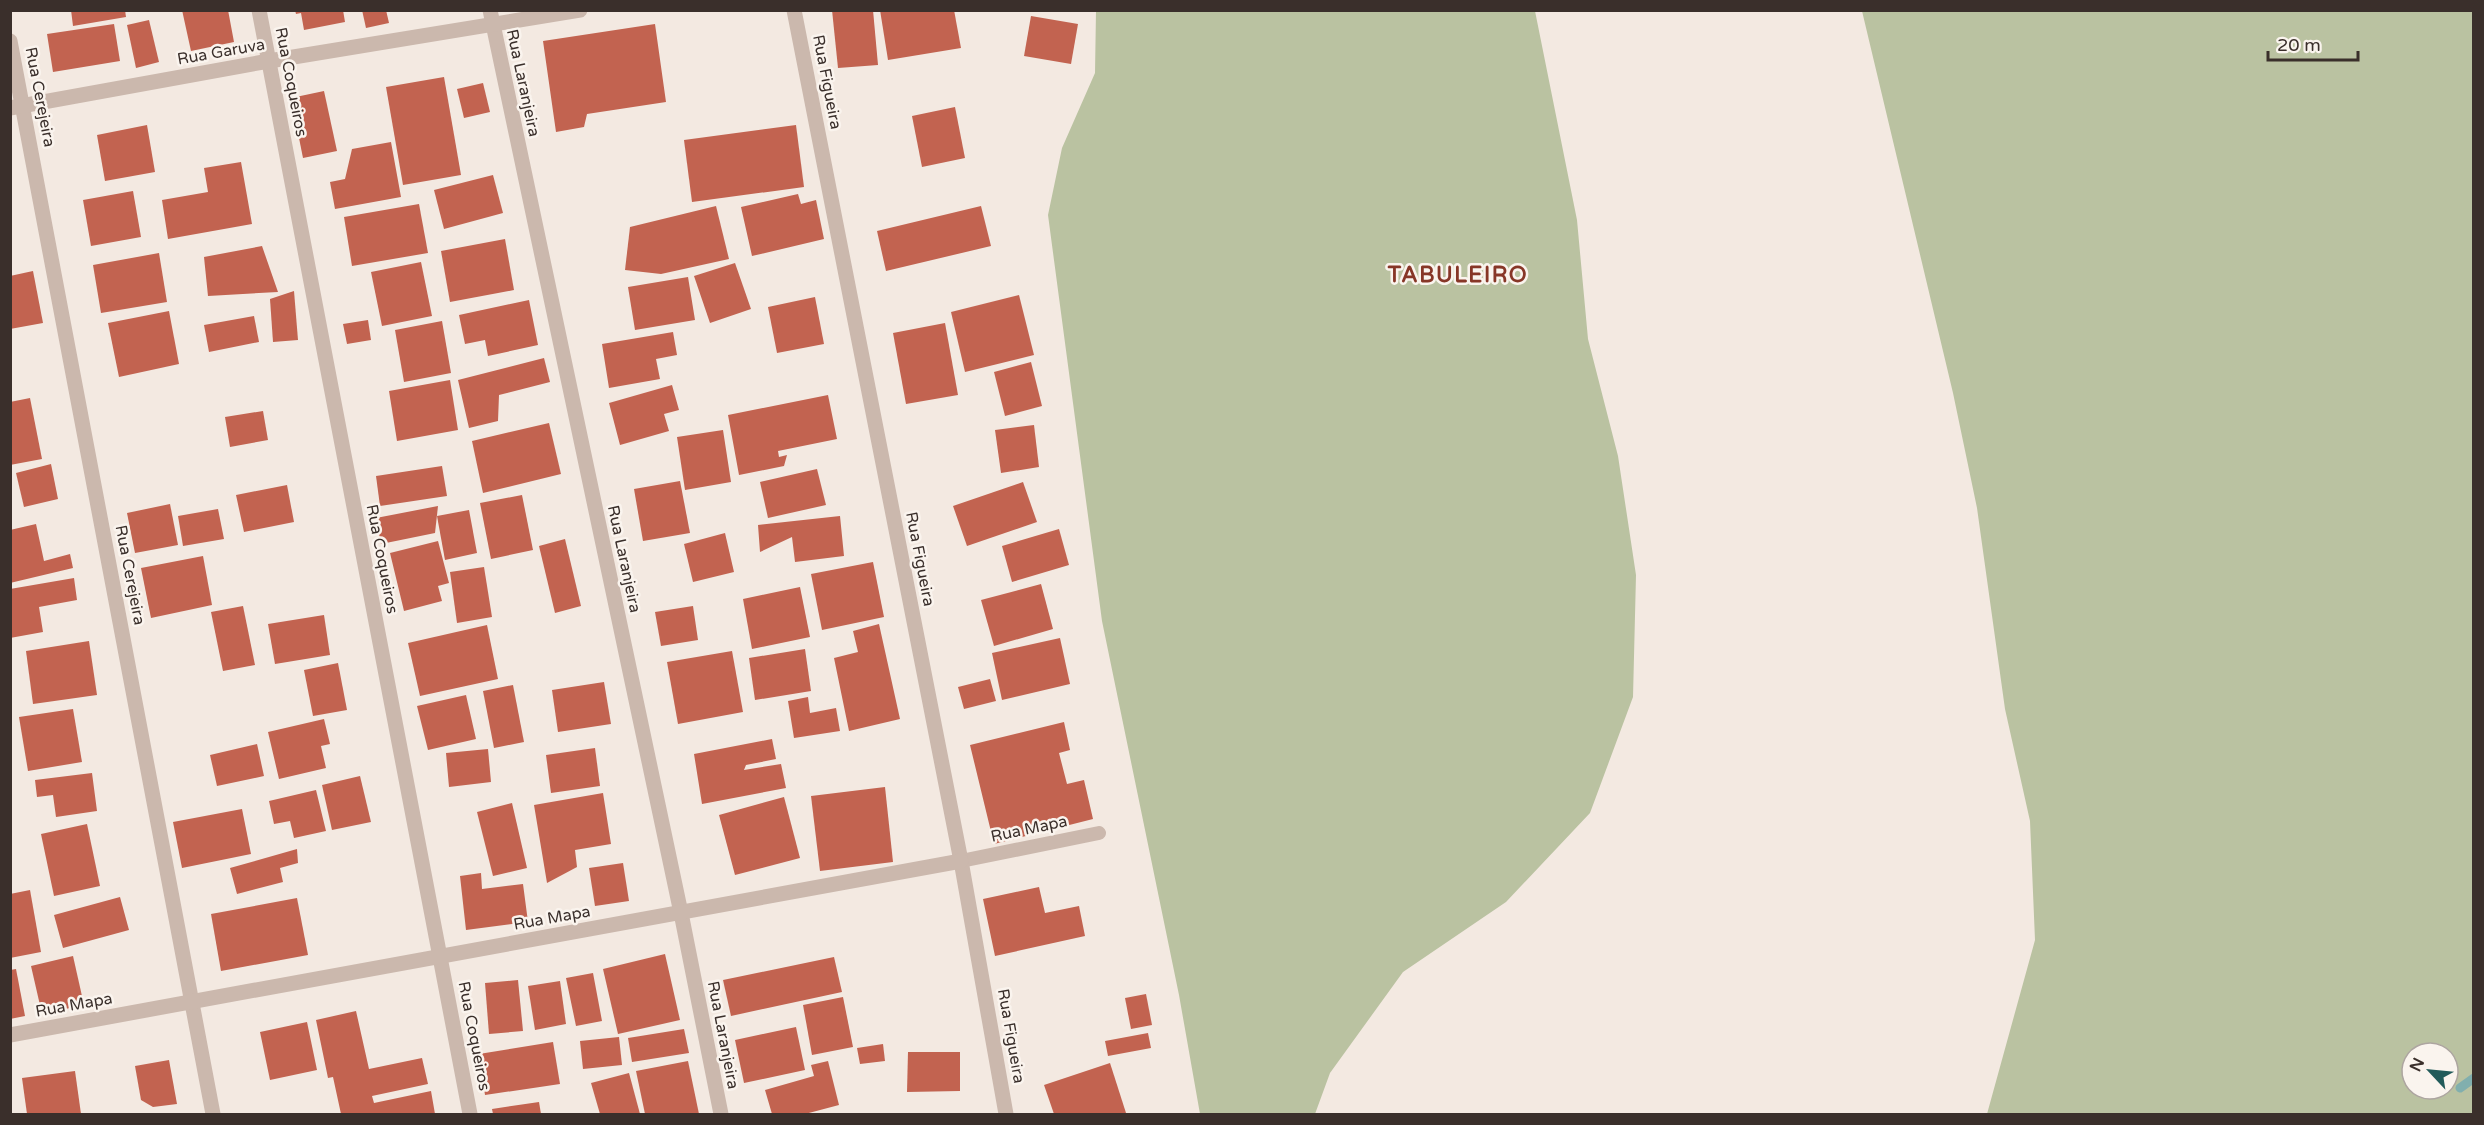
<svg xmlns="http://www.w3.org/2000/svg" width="2484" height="1125" viewBox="0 0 2484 1125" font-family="'Varela Round',sans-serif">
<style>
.green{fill:#bac2a1;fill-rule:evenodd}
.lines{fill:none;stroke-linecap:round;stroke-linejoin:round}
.stream{stroke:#81afae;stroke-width:9}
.building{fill:#c26350}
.service{stroke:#cbb8ad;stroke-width:14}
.minor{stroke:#cbb8ad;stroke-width:15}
.labels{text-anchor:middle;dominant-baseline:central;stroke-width:5;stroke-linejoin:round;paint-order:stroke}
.street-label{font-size:16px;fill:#3a2f2b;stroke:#faf4ee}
.district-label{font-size:22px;font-weight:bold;letter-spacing:1.5px;fill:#873627;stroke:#faf4ee}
</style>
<rect width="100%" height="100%" fill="#f3e9e1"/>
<g class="green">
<path d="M1096,11H1535L1577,220L1588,339L1618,456L1636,575L1633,697L1590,813L1506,902L1403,972L1330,1073L1315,1114H1200L1179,995L1102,621L1048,215L1062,148L1095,73Z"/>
<path d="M1862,11H2473V1114H1987L2035,940L2030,821L2005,709L1977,508L1953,393ZM2412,1053H2448V1089H2412Z"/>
</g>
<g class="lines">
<path class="stream" d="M2460,1088L2474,1078"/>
</g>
<g class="building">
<path d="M71,10H125L126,17L73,26Z"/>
<path d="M182,10H228L234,42L191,51Z"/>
<path d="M295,10H343L345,22L304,30L301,13L296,14Z"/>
<path d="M362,10H386L389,23L366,28Z"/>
<path d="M832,10H873L878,65L838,68Z"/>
<path d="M880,10H954L961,48L888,60Z"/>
<path d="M1031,16L1078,24L1071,64L1024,56Z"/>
<path d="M149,20L159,62L136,68L127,25Z"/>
<path d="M114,24L120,61L53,72L47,34Z"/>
<path d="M655,24L666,102L587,114L584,127L556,132L543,41Z"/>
<path d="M444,77L461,175L403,185L386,87Z"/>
<path d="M483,83L490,112L464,118L457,89Z"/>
<path d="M324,91L337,151L303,158L291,98Z"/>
<path d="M955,107L965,158L922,167L912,116Z"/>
<path d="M147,125L155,172L105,181L97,135Z"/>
<path d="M796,125L804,187L692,202L684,140Z"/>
<path d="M391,142L401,197L335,209L330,182L345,179L352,149Z"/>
<path d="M241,162L252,224L168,239L162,200L208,192L204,168Z"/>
<path d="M493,175L503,213L444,229L434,190Z"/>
<path d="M133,191L141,237L91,246L83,200Z"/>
<path d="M798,194L801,204L816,200L824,239L752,256L741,207Z"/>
<path d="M419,204L428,253L352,266L344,217Z"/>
<path d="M716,206L729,259L661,274L625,270L630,227Z"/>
<path d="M981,206L991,246L886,271L877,231Z"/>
<path d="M505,239L514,290L450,302L441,251Z"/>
<path d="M262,246L278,292L208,296L204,257Z"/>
<path d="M159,253L167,302L101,313L93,265Z"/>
<path d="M421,262L432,316L382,326L371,272Z"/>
<path d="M735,263L751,309L710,323L694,276Z"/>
<path d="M33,271L43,323L10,329V276Z"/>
<path d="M688,277L695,320L635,330L628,287Z"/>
<path d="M294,291L298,340L273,342L270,299Z"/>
<path d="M1019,295L1034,355L965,372L951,312Z"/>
<path d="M815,297L824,344L777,353L768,307Z"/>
<path d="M529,300L538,345L488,356L485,340L465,344L459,315Z"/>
<path d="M169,311L179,364L119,377L108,323Z"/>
<path d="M254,316L259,342L209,352L204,325Z"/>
<path d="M368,320L371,340L347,344L343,324Z"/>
<path d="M442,321L451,373L404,382L395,330Z"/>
<path d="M945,323L958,395L906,404L893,333Z"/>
<path d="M673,332L677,355L656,359L660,379L609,388L602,344Z"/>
<path d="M544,358L550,382L499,395L498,421L469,428L458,380Z"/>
<path d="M1031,362L1042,406L1005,416L994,372Z"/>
<path d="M450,380L458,430L397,441L389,391Z"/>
<path d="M672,385L679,410L664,414L669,431L620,445L609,403Z"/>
<path d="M828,395L837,439L778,451L779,457L787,455L784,466L739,475L728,415Z"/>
<path d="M30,398L42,459L10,465V402Z"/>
<path d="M263,411L268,440L230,447L225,417Z"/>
<path d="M549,423L561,474L483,493L472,441Z"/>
<path d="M1034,425L1039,467L1001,473L995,430Z"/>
<path d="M723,430L731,482L685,490L677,437Z"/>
<path d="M51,464L58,499L24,507L16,473Z"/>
<path d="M442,466L447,496L380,506L376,476Z"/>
<path d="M817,469L826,505L768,518L760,482Z"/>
<path d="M680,481L690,533L643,541L634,489Z"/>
<path d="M1023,482L1037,522L967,546L953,506Z"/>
<path d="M287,485L294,522L244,532L236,495Z"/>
<path d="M522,495L533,550L491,559L480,503Z"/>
<path d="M170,504L178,545L135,553L127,513Z"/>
<path d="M438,506L435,533L381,544L376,518Z"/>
<path d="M218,509L224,539L183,546L178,516Z"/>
<path d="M469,510L477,553L445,560L437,516Z"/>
<path d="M840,516L844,556L795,562L792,537L760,552L758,525Z"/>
<path d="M36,524L44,561L70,554L73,568L10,583V530Z"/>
<path d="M1059,529L1069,565L1012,582L1002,546Z"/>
<path d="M725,533L734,572L693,582L684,544Z"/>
<path d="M565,539L581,606L555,613L539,546Z"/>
<path d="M438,541L449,583L438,586L442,601L404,611L390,553Z"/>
<path d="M203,556L212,605L151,618L141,568Z"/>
<path d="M873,562L884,617L822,630L811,574Z"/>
<path d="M484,567L492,617L457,623L450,572Z"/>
<path d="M74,578L77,600L39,607L43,632L10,638V589Z"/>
<path d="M1041,584L1053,629L994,646L981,600Z"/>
<path d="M800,587L810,637L752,649L743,599Z"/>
<path d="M243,606L255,665L223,671L211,612Z"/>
<path d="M693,606L698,640L661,646L655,612Z"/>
<path d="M324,615L330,655L275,664L268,624Z"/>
<path d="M879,624L900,719L849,731L834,658L858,652L853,631Z"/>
<path d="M487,625L498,679L420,696L408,643Z"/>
<path d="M1060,638L1070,684L1002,700L992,653Z"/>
<path d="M89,641L97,695L33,704L26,651Z"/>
<path d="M805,649L811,691L755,700L749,658Z"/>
<path d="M732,651L743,712L678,724L667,662Z"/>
<path d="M338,663L347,710L313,716L304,670Z"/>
<path d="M990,679L996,701L964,709L958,687Z"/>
<path d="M604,682L611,724L558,732L552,690Z"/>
<path d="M513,685L524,742L494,748L483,691Z"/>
<path d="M466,695L476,739L428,750L417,706Z"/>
<path d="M808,697L810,713L836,708L840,731L794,738L788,701Z"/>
<path d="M73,709L82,762L28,771L19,717Z"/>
<path d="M324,719L330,744L321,746L326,768L279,779L268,732Z"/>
<path d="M1064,722L1070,750L1059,753L1067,784L1084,780L1093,819L994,844L970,745Z"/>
<path d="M772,739L776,759L746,765L744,770L781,764L786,788L702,804L694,754Z"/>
<path d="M257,744L264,776L217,786L210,755Z"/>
<path d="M595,748L600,786L551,793L546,755Z"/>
<path d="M488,749L491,782L449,787L446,753Z"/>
<path d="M92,773L97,811L56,817L53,795L37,797L35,780Z"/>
<path d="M360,776L371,822L332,830L322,785Z"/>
<path d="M885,787L893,862L820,871L811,796Z"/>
<path d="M316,790L326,831L294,838L290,821L274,824L269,801Z"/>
<path d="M603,793L611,844L575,850L577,867L547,883L534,805Z"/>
<path d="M784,797L800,858L735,875L719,815Z"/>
<path d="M512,803L527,868L493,876L477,812Z"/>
<path d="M242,809L251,854L182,868L173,822Z"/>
<path d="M87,824L100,886L54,896L41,834Z"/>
<path d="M297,849L298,863L280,868L283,882L237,894L230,868Z"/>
<path d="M623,863L629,901L595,906L589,868Z"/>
<path d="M481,873L482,889L523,884L528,922L466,930L460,876Z"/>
<path d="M1039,887L1045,913L1079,906L1085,936L995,956L983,899Z"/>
<path d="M30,890L41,952L10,958V894Z"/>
<path d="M120,897L129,930L63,948L54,915Z"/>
<path d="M297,898L308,955L221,971L211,914Z"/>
<path d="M665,954L680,1020L618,1034L603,969Z"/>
<path d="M73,956L84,1005L42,1014L31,966Z"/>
<path d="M834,957L842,992L731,1016L723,980Z"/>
<path d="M16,969L25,1016L10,1019V970Z"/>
<path d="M593,973L602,1021L576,1026L566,978Z"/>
<path d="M518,980L523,1031L489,1034L485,983Z"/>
<path d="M560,981L566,1024L535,1030L528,986Z"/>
<path d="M1146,994L1152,1025L1131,1029L1125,998Z"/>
<path d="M843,997L853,1047L812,1055L803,1005Z"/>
<path d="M356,1011L369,1069L422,1058L428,1084L372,1096L374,1103L431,1091L435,1114H341L333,1077L328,1078L316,1020Z"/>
<path d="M307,1022L317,1070L270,1080L260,1032Z"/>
<path d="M796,1027L805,1070L744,1083L735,1040Z"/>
<path d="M684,1029L689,1053L632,1062L628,1038Z"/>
<path d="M1148,1033L1151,1048L1108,1056L1105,1041Z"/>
<path d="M619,1037L622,1065L583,1069L580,1041Z"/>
<path d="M553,1042L560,1084L485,1095L479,1054Z"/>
<path d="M883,1044L885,1061L860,1064L857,1048Z"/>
<path d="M908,1052H960V1091L907,1092Z"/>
<path d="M169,1060L177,1104L153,1107L141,1100L135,1066Z"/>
<path d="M688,1061L699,1114H645L636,1071Z"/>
<path d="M828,1061L839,1105L805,1114H772L765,1090L814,1076L811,1065Z"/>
<path d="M1110,1063L1126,1113L1054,1114L1044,1085Z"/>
<path d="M75,1071L81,1114H27L22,1078Z"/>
<path d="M629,1073L640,1114H600L591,1083Z"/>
<path d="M539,1102L541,1114H493L492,1109Z"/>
</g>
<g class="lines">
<path class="service" d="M961,861L1099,833"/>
<g class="minor">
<path d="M259,10L470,1114"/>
<path d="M490,10L681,913L721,1114"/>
<path d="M794,10L961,861L1006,1114"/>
<path d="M10,41L213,1114"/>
<path d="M10,108L269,61L580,10"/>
<path d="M10,1035L961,861"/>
</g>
</g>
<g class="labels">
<g class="street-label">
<text transform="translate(221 52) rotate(-10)">Rua Garuva</text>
<text transform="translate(291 82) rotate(79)">Rua Coqueiros</text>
<text transform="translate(827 82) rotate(79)">Rua Figueira</text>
<text transform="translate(523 83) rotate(78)">Rua Laranjeira</text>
<text transform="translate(40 97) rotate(79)">Rua Cerejeira</text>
<text transform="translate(382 559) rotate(79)">Rua Coqueiros</text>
<text transform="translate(624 559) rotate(78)">Rua Laranjeira</text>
<text transform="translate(920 559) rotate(79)">Rua Figueira</text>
<text transform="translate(130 575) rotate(79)">Rua Cerejeira</text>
<text transform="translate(1029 829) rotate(-12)">Rua Mapa</text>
<text transform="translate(552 918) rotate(-10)">Rua Mapa</text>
<text transform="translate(74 1005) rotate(-10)">Rua Mapa</text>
<text transform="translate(723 1035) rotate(79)">Rua Laranjeira</text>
<text transform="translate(474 1036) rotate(79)">Rua Coqueiros</text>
<text transform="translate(1011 1036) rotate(80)">Rua Figueira</text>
</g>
<g class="district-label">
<text x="1458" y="275">TABULEIRO</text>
</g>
</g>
<rect width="2484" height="1125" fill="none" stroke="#3a2f2b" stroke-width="24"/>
<g transform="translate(2430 1071) rotate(296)"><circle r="28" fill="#faf4ee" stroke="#ada5a0" stroke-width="1.5"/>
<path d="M0-4.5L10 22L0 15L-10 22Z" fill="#225b5a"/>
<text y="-9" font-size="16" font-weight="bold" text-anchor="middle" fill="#3a2f2b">N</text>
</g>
<path d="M2268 51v9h90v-9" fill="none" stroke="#3a2f2b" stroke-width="3"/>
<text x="2277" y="51" font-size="18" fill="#3a2f2b" stroke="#faf4ee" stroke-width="4.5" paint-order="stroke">20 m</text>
</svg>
